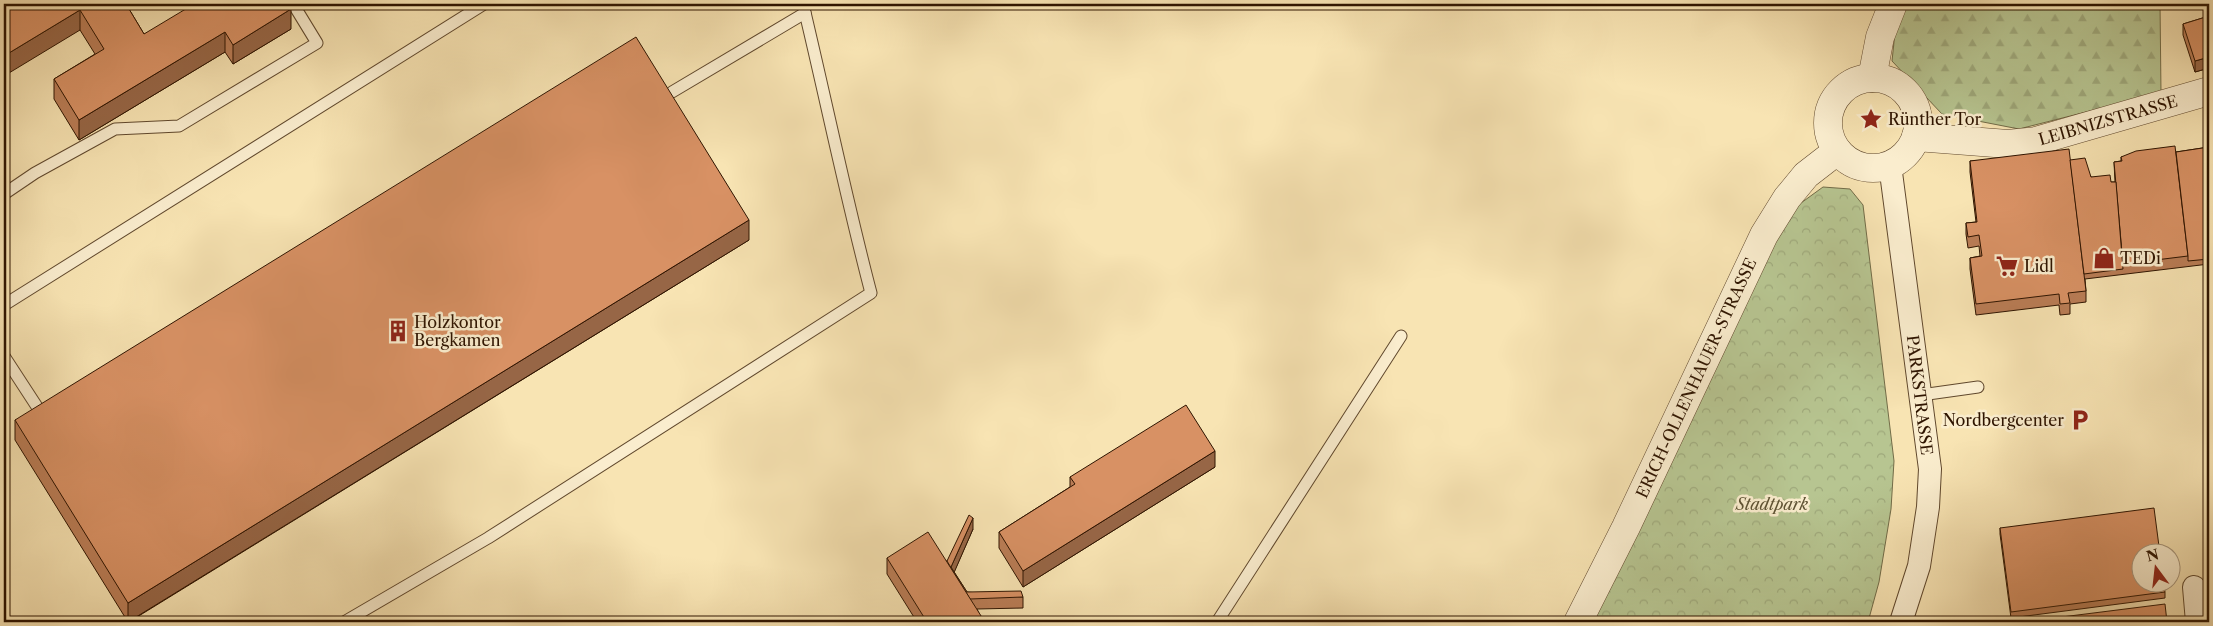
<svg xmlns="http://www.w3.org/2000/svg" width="2213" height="626" viewBox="0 0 2213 626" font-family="'Libre Caslon Text',serif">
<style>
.forest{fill:url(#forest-firs);stroke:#726c48}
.park{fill:url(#park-crowns);stroke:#726c48}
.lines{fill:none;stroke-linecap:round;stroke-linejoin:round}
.service-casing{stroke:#60482d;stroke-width:13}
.minor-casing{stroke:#60482d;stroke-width:24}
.tertiary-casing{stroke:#60482d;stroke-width:29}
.service{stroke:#faedce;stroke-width:11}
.minor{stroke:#faedce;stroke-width:22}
.tertiary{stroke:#faedce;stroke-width:28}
.rail{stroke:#2e1400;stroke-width:4;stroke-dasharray:9 9;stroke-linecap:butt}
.wall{fill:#ba7d56;stroke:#2e1400}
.shaded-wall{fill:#976646;stroke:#2e1400}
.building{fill:#d89164;stroke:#2e1400}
.labels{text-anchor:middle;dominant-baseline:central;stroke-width:5;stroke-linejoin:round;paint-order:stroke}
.poi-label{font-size:16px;fill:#2e1400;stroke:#faedce;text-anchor:start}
.street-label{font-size:16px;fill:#2e1400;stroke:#faedce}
.park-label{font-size:16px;font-style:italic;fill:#5e5233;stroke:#faedce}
</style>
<defs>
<pattern id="forest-firs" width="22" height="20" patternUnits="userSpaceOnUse" patternTransform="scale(1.25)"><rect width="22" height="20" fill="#b7c591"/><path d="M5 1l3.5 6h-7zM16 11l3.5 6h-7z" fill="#9ea87b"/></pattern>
<pattern id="park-crowns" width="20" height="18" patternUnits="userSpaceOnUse" patternTransform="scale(1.25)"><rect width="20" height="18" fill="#b7c591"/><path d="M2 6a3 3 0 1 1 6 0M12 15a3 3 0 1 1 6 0" fill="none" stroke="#9ea87b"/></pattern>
</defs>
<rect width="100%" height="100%" fill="#f8e4b3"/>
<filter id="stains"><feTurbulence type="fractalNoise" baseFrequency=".004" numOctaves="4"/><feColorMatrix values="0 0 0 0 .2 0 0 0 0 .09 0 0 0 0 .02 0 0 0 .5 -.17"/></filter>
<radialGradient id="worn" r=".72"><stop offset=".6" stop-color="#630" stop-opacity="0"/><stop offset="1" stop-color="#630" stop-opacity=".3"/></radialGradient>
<path class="forest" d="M1909,4H2160L2161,93L2019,129L1942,114L1892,61L1896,23Z"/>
<path class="park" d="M1823,187L1850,189L1863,205L1894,461L1891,509L1879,582L1868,622H1581L1773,232L1801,203Z"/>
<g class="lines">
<g class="service-casing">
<g id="service">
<path d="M672,92L805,13"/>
<path d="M4,194L35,173L115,129L179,126L317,43L295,7L300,4"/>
<path d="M4,305L484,4"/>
<path d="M4,356L45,419"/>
<path d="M1921,395L1978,387"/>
<path d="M344,622L488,538L871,293C846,198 826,100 803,4"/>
<path d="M1217,622L1401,336"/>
</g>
</g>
<g class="minor-casing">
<g id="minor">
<path d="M1890,165L1930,469L1928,507L1919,566L1901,622"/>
<path d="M2194,587L2197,622"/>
</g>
</g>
<g class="tertiary-casing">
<g id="tertiary">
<path d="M1872,78L1880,37L1893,4"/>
<circle cx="1873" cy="123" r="45"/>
<path d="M1916,137L2008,144L2036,141L2209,91"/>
<path d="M1578,622L1626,527L1764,235L1787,198L1806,175L1837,151"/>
</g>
</g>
<use href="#service" class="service"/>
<use href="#minor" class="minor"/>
<use href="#tertiary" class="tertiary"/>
<path class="rail" d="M1628,8L1633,4"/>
</g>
<g class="wall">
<path d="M4,4H126L144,34L291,29L233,64L225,52L79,140L54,99V79L95,54L80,30Z"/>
<path d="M2209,16V68L2195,72L2183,35V24Z"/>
<path d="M2209,147V264L2085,279L2086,291V302L2070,304V314L2060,315L2059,305L1976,315L1970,269V258L1980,256L1979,246L1968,248L1966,234V223L1976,222L1970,172V161L2070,160L2091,177L2111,182H2115L2114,162L2121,161V157L2176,152Z"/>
<path d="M749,240L129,622H128L15,440V420Z"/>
<path d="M1215,467L1023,587L999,548V532L1070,487V477Z"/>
<path d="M2000,528L2165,592V598L2011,618L2000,534Z"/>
<path d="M973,529L954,572L967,592L1023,597V608L977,609L983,622H917L887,574V558L947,561Z"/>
</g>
<g class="shaded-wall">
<path d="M291,9V29L233,64V45Z"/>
<path d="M80,10V30L4,76V56Z"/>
<path d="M225,32V52L79,140V120Z"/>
<path d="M2209,57V68L2195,72V61Z"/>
<path d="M749,220V240L128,622V603Z"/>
<path d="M1215,451V467L1023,587V571Z"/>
<path d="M973,518V529L953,575L951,567Z"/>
<path d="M983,619V622H977Z"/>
</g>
<g class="building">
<path d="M4,4H126L144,34L194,4H288L291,9L233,45L225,32L79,120L54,79L104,49L80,10L4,56Z"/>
<path d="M2209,16V57L2195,61L2183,24Z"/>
<path d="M636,37L749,220L128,603L15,420Z"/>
<path d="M2175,146L2188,256L2123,264L2114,162L2122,161L2121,157L2136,151Z"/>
<path d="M2209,147V259L2188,261V256L2176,152Z"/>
<path d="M2069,149L2086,291L2068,293L2070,303L2060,304L2059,294L1976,304L1970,258L1982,256L1979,235L1968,237L1966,223L1977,222L1970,161Z"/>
<path d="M2085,158L2091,177L2110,175L2111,182H2116L2123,269L2084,274L2070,160Z"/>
<path d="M1186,405L1215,451L1023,571L999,532L1075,484L1070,477Z"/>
<path d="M2154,508L2160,554H2140V584H2164L2165,592L2011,612L2000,528Z"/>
<path d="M969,515L973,518L951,567L967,592L1021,591L1023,597L970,599L947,561Z"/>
<path d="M928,532L983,619L977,622H927L887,558Z"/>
<path d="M2165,604L2167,622H2022Z"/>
</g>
<defs>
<g id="sight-bare" transform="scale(1.725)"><path d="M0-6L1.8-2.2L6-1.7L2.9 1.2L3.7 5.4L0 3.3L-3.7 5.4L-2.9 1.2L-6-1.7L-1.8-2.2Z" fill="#8f2418" stroke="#faedce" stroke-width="2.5" paint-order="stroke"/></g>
<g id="shop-bare" transform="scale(1.725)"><path d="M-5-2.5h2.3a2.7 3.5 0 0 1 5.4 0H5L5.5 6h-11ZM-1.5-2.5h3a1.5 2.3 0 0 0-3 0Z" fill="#8f2418" stroke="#faedce" stroke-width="2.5" paint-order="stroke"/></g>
<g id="supermarket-bare" transform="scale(1.725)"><path d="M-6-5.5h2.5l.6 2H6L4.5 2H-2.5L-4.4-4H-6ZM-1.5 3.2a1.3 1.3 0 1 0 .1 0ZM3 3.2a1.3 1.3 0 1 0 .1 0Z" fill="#8f2418" stroke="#faedce" stroke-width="2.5" paint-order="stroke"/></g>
<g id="building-bare" transform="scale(1.725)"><path d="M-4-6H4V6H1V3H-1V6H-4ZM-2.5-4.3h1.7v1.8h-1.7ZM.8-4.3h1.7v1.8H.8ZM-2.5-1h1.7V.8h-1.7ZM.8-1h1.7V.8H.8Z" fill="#8f2418" stroke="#faedce" stroke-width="2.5" paint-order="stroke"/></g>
<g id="parking-bare" transform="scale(1.725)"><path d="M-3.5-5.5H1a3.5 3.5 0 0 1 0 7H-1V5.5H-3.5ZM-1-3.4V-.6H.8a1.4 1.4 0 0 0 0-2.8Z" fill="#8f2418" stroke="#faedce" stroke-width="2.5" paint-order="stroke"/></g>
</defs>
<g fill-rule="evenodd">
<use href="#sight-bare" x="1871" y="119"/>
<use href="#shop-bare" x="2104" y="258"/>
<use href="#supermarket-bare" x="2007" y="266"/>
<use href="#building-bare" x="398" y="331"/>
<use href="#parking-bare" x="2080" y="420"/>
</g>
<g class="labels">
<g class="poi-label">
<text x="1888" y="119">Rünther Tor</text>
<text x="2120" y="258">TEDi</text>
<text x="2024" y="266">Lidl</text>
<text x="414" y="322">Holzkontor<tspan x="414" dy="18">Bergkamen</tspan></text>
<text x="2064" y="420" text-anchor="end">Nordbergcenter</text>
</g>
<g class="street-label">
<text transform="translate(2108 120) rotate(-16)">LEIBNIZSTRASSE</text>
<text transform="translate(1696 378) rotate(-65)">ERICH-OLLENHAUER-STRASSE</text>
<text transform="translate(1920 395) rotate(83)">PARKSTRASSE</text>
</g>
<g class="park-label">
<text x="1772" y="504">Stadtpark</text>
</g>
</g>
<rect width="2213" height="626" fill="none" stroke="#f8e4b3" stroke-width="20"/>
<rect x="5" y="5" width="2203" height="616" fill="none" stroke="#2e1400" stroke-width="2.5"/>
<rect x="10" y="10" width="2193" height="606" fill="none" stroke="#2e1400"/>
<g transform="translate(2156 568) rotate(345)"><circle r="24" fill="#faedce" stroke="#a8967c"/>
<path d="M0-4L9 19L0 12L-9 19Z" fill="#8f2418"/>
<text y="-8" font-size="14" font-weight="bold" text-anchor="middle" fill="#2e1400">N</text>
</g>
<rect width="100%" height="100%" filter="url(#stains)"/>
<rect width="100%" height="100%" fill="url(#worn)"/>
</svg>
